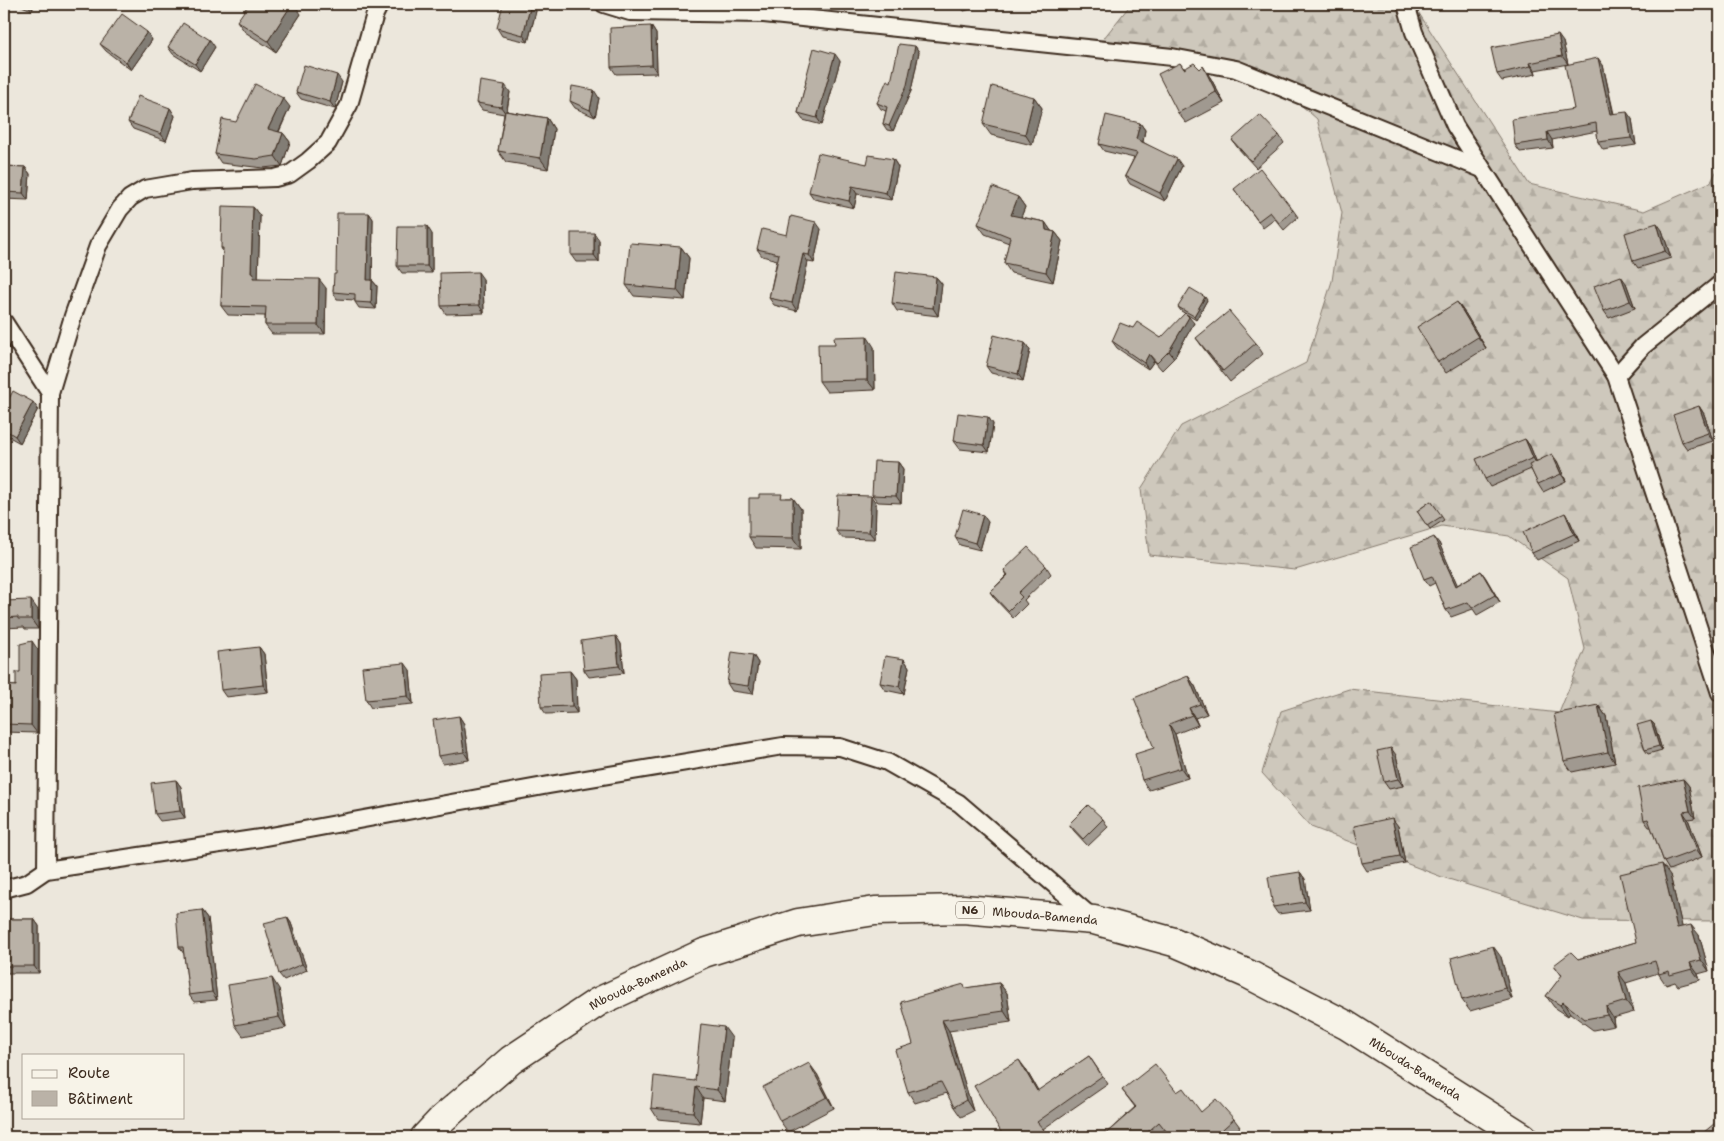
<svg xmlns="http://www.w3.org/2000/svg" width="1724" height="1141" viewBox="0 0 1724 1141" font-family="'Shantell Sans',sans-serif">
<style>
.forest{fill:url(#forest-firs);stroke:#84796d}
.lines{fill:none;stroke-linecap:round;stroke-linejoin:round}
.street-casing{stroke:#3b2a1e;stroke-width:20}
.highway-casing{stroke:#3b2a1e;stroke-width:31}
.street{stroke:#f7f3e8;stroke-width:16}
.highway{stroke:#f7f3e8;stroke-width:28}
.wall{fill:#a09990;stroke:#3b2a1e}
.shaded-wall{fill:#827d75;stroke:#3b2a1e}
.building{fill:#bab2a7;stroke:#3b2a1e}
.labels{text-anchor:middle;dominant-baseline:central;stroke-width:4;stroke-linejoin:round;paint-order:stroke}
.shield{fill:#f7f3e8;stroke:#73665b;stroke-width:1}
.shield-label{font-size:11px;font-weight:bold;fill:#3b2a1e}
.street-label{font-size:12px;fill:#3b2a1e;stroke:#f7f3e8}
</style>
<defs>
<pattern id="forest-firs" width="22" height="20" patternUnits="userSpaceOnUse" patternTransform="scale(1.25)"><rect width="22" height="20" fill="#cec8bc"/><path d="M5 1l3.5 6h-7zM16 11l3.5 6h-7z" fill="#b2aca1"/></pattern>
</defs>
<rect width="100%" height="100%" fill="#ece7dc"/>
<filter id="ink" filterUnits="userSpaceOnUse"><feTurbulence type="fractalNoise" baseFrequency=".02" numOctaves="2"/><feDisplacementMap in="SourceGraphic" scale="10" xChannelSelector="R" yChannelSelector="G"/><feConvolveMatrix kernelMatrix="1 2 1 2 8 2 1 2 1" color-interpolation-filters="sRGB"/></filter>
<g filter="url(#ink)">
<path class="forest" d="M1131,4H1413L1529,184L1644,211L1711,182L1720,164V921L1583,920L1442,877L1311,827L1262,773L1281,711L1349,689L1559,713L1585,649L1568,578L1509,536L1442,526L1295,570L1149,555L1141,489L1181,426L1306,363L1332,281L1342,213L1317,119L1278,85L1096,48Z"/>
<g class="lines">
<g class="street-casing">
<g id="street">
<path d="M604,4L630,12L764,14L1172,57L1236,69L1482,169"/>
<path d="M1406,4L1414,32L1455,126L1616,376L1720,693"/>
<path d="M4,322L50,393"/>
<path d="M1616,376L1643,346L1720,284"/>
<path d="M46,870L50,393L73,316L98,246L120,209L130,198L145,189L192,181L275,178L290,174L308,161L328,143L349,105L375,14L379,6L382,4"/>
<path d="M4,889L27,883L46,870L260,838L549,785L783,746L840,747L887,762L959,803L1093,918"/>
</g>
</g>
<g class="highway-casing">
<g id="highway">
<path id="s1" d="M425,1137L441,1120L511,1060L598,1002L704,953L798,923L875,911L963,909L1094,920L1174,942L1248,974L1346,1025L1523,1137"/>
</g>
</g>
<use href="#street" class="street"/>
<use href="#highway" class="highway"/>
</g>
<g class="wall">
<path d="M16,4H35L32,10Z"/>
<path d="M328,4H336L332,8Z"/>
<path d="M531,4L536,11L528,42L502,36L497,28Z"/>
<path d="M959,4H988L964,11Z"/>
<path d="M301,14L276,52L245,32L237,21Z"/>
<path d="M651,26L656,34L657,73L616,74L611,67Z"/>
<path d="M147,32L152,40L131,70L106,51L100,44Z"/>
<path d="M1563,42L1568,64L1535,70L1536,74L1502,81L1497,74Z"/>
<path d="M915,46L919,52L911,91L893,131L887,130L883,124L886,111L881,109L877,103Z"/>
<path d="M168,47H215L200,71L173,54Z"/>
<path d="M840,61L822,125L803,120L798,113L806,83L805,82Z"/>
<path d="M1180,63L1184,69H1200L1210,77L1224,103L1186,123L1178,113Z"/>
<path d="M1603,65L1614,114L1632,119L1636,145L1603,150L1598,142L1597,131L1552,140L1553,148L1520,152L1515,145L1574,109Z"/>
<path d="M342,82L335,109L301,99L296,92Z"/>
<path d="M510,92L507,111L547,118L554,129L548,169L506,162L498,151L504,114L482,110L477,103Z"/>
<path d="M1034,97L1042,108L1032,145L991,135L983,124Z"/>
<path d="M599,98L595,117L575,108L570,101Z"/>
<path d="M290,107L279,132L283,133L290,142L282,166L263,168L221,163L215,154L236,122Z"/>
<path d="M170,108L175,116L166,141L133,129L128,122Z"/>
<path d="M1140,123L1145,130L1143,142L1182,166L1165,201L1130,184L1125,176L1134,158L1104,151L1099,144Z"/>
<path d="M1279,135L1284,143L1256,168L1237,147L1232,140Z"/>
<path d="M893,159L898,167L891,200L857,194L854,208L814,199L809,192L867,164Z"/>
<path d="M4,166L25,167L30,174L28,200L4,199Z"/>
<path d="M1234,189L1293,210L1298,217L1284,230L1275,219L1263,228Z"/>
<path d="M1018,197L1025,207L1021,217L1045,222L1051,231L1055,232L1062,241L1053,282L1011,273L1004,263L1009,243L985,234L978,224Z"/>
<path d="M253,207L260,216L258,278L326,288L325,334H272L265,325V316L228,315L221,306L223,252L221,248Z"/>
<path d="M369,213L373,219L372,280L377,286L376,309L359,308L355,302V300L337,299L333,292L336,274Z"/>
<path d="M821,229L814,263L808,262L797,311L774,305L769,298L777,260L762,256L757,249Z"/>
<path d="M1662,230L1671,258L1638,268L1633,261Z"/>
<path d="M594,233L599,240V262H576L571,255Z"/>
<path d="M432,234V273H402L397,266Z"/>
<path d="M681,247L689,258L685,300L634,296L626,285Z"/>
<path d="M936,277L942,284L938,316L897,311L892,303Z"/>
<path d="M483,279L484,313L446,314L441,306Z"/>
<path d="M1626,283L1635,308L1609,318L1604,311Z"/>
<path d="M1207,300L1196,320L1181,311L1178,307Z"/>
<path d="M1465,313L1486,348L1446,373L1438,362Z"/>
<path d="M1194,323L1174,358L1162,370L1154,361L1148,369L1117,348L1112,341L1133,328L1161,338Z"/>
<path d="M1196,338L1256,343L1263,354L1230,382L1204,349Z"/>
<path d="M1025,343L1030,350L1023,381L991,373L986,366Z"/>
<path d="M874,347L875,390L827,392L819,381Z"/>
<path d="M1699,406L1704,414L1713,441L1687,449L1682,442Z"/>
<path d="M4,408L38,409L20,443L4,434Z"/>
<path d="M988,417L993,424L989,452L960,449L954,441Z"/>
<path d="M1525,439L1530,446L1536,461H1557L1566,481L1543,492L1538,484L1531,469L1490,487L1485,479Z"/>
<path d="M898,462L903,469L901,503L878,502L872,495Z"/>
<path d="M786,498H793L801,509V549L756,548L749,537Z"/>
<path d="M1431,501L1444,520L1430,529L1417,511Z"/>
<path d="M876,503L875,539L842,538L836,531Z"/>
<path d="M1570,521L1579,541L1537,560L1532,553Z"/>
<path d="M988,522L980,550L960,545L955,537Z"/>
<path d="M1439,543L1457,585L1481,571L1500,602L1477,615L1473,609L1451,617L1446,610L1435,583L1429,586L1424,579Z"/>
<path d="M1046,566L1051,574L1024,600L1027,604L1013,618L995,599L990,592L1007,575L1004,570Z"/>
<path d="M4,601L38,610V629H25L24,627L4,628Z"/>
<path d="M616,636L621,644L624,673L589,677L584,670Z"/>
<path d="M259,647L264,654L268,692L226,697L221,690Z"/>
<path d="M38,650L37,733L4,732V685L16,686L20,672Z"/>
<path d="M753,655L758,663L753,694L732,691L727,683Z"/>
<path d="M904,659L909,667L904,694L885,690L880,683Z"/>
<path d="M410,670L413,704L371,708L366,700Z"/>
<path d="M570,671L576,679L577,713L546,714L541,707Z"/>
<path d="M1188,676L1195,686L1207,714L1195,718L1198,725L1175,734L1188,778L1149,790L1142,780L1154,748Z"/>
<path d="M1598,705L1606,716L1615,763L1572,772L1564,761Z"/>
<path d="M459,716L464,724L469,760L443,764L438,756Z"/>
<path d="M1654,724L1662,750L1648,754L1645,750Z"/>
<path d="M1396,755L1403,786L1389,789L1384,782Z"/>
<path d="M1683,779L1689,786L1695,818L1688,819L1702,857L1669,870L1664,862L1651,827H1649L1644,820Z"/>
<path d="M176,780L181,787L185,818L160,821L155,814Z"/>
<path d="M1103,819L1108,827L1088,846L1074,831L1069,824Z"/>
<path d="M1398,826L1405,863L1367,871L1362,863Z"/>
<path d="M1300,872L1305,879L1310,910L1278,914L1273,907Z"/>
<path d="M1670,875L1682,927L1699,935L1709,971L1698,974L1700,980L1678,986L1675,982L1666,985L1658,973L1626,983L1634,1012L1613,1018L1614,1026L1593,1030L1570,1013L1568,1016L1554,1007L1546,996L1562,976L1554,965L1578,959L1636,942Z"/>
<path d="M202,910L208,918L217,1000L194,1002L189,995L184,954L179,947Z"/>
<path d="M287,917L291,923L307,970L284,980L279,974Z"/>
<path d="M4,919H34L39,926V973H6L4,970Z"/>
<path d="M1501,957L1512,999L1470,1011L1462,1000Z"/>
<path d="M999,983L1007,993L1011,1022L949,1031L973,1111L961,1117L954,1107L947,1093L915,1103L908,1092L913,1044L967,988Z"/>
<path d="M279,989L286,1028L243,1036L235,1025Z"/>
<path d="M732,1038L725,1101L703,1098L700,1123L658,1119L651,1108L695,1081Z"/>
<path d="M1089,1056L1108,1084L1043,1129L974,1086L1025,1068L1038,1091Z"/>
<path d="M817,1074L834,1108L788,1132L780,1121Z"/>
<path d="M1122,1090L1177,1092L1201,1112L1234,1119L1240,1127L1229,1137H1170L1164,1130L1156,1137H1102L1135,1107Z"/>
</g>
<g class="shaded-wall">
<path d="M27,4H35L32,10Z"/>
<path d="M292,4H294L301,14L276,52L268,41Z"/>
<path d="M531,4L536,11L528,42L523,35Z"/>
<path d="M651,26L656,34L657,73L652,65Z"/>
<path d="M147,32L152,40L131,70L126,62Z"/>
<path d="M1558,35L1563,42L1568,64L1562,56Z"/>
<path d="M210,40L215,47L200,71L195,64Z"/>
<path d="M915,46L919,52L911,91L893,131L889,126Z"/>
<path d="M835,54L840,61L822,125L817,118Z"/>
<path d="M1598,58L1603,65L1615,122L1610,114Z"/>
<path d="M1530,63L1535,70L1536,74L1531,66Z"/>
<path d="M1203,66L1210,77L1224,103L1216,92Z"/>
<path d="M337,75L342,82L335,109L330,102Z"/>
<path d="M505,85L510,92L506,114L501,107Z"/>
<path d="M594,90L599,98L595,117L590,110Z"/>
<path d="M1034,97L1042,108L1032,145L1025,134Z"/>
<path d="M283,98L290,107L275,139L268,129Z"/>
<path d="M170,108L175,116L166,141L161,134Z"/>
<path d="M1627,112L1632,119L1636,145L1631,138Z"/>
<path d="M547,118L554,129L548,169L540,158Z"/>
<path d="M1140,123L1145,130L1142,146L1136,139Z"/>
<path d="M1547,132L1552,140L1553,148L1548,140Z"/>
<path d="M283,133L290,142L282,166L275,156Z"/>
<path d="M893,159L898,167L891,200L886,193Z"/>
<path d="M1177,159L1182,166L1165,201L1160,193Z"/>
<path d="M25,167L30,174L28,200L23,193Z"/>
<path d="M852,186L857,194L854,208L849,201Z"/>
<path d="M1018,197L1025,207L1018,225L1011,215Z"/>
<path d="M253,207L260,216L258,280L253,278L251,273Z"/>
<path d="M369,213L373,219L372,286L367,280Z"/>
<path d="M816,222L821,229L814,263L809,255Z"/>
<path d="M1045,222L1052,232L1046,230Z"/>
<path d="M1657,223L1662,230L1671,258L1665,251Z"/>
<path d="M427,226L432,234V273L427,266Z"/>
<path d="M1055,232L1062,241L1053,282L1046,272Z"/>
<path d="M594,233L599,240V262L594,255Z"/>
<path d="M681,247L689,258L685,300L677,290Z"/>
<path d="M803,254L808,262L797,311L792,303Z"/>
<path d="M478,272L483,279L484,313L479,305Z"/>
<path d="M1621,276L1626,283L1635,308L1630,301Z"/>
<path d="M936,277L942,284L938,316L933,308Z"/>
<path d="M319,279L326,288L325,334L318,325Z"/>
<path d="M372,280L377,286L376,309L371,303Z"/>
<path d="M1205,297L1207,300L1196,320L1194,316Z"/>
<path d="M1457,302L1465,313L1486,348L1478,337Z"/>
<path d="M1189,317L1194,323L1174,358L1169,351Z"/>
<path d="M867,336L874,347L875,390L867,380Z"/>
<path d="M1025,343L1030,350L1023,381L1018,374Z"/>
<path d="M1149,354L1154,361L1148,369L1144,363Z"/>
<path d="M33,402L38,409L20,443L15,436Z"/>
<path d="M1699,406L1704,414L1713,441L1708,433Z"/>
<path d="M988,417L993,424L989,452L984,445Z"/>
<path d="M1525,439L1530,446L1538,466L1533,458Z"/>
<path d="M1552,454L1557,461L1566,481L1561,474Z"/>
<path d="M898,462L903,469L901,503L896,496Z"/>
<path d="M871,496L876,503L875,539L869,532Z"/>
<path d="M793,498L801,509V549L793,538Z"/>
<path d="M1565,513L1570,521L1579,541L1574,534Z"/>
<path d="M983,515L988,522L980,550L975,543Z"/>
<path d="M1434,537L1439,543L1461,593L1456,586Z"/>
<path d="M1481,571L1486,578L1500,602L1495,595Z"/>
<path d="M31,600L38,610V629L31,619Z"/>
<path d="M616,636L621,644L624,673L619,666Z"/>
<path d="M32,641L38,650L37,733L31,725Z"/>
<path d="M259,647L264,654L268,692L263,685Z"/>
<path d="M753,655L758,663L753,694L748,686Z"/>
<path d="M904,659L909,667L904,694L899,686Z"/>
<path d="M405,663L410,670L413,704L408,696Z"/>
<path d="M570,671L576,679L577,713L572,706Z"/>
<path d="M1188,676L1195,686L1207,714L1200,704Z"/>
<path d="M1598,705L1606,716L1615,763L1608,752Z"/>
<path d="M1189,708L1195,718L1198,725L1192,715Z"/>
<path d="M459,716L464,724L469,760L464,752Z"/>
<path d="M1651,721L1654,724L1662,750L1659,746Z"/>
<path d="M1169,724L1175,734L1188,778L1181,768Z"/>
<path d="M1391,748L1396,755L1403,786L1398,779Z"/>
<path d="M4,771L6,773L4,796Z"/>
<path d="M1683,779L1689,786L1695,818L1690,811Z"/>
<path d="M176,780L181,787L185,818L180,811Z"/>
<path d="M1683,812L1688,819L1702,857L1697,850Z"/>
<path d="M1392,818L1398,826L1405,863L1400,856Z"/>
<path d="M1662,864L1670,875L1685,939L1677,928Z"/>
<path d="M1300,872L1305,879L1310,910L1305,902Z"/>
<path d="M202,910L208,918L217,1000L212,992Z"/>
<path d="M287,917L291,923L307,970L302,964Z"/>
<path d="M34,919L39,926V973L34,966Z"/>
<path d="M1691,925L1699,935L1709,971L1701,960Z"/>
<path d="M1493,946L1501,957L1512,999L1505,988Z"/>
<path d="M1690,963L1698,974L1700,980L1692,969Z"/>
<path d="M1618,972L1626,983L1634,1012L1626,1001Z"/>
<path d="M272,978L279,989L286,1028L279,1017Z"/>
<path d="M999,983L1007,993L1011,1022L1004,1011Z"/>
<path d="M1563,1002L1570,1013L1568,1016L1560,1005Z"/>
<path d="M1606,1007L1613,1018L1614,1026L1607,1015Z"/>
<path d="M942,1020L949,1031L973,1111L966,1100Z"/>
<path d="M724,1027L732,1038L725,1101L717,1090Z"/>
<path d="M1019,1060L1025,1068L1043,1099L1037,1091Z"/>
<path d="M809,1063L817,1074L834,1108L827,1097Z"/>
<path d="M696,1087L703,1098L700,1123L693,1112Z"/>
<path d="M4,1113V1114L7,1137H4Z"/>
</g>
<g class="building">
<path d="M249,4H292L268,41L237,21Z"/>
<path d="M503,4H531L523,35L497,28Z"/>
<path d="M122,14L147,32L126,62L100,44Z"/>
<path d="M183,23L210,40L195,64L168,47Z"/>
<path d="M651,26L652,65L611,67L610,28Z"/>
<path d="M1558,35L1562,56L1530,63L1531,66L1497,74L1491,48Z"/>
<path d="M899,44L915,46L907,85L889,126L883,124L887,107L877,103L887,80L891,82Z"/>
<path d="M814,48L835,54L817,118L798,113L806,82H805Z"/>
<path d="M1598,58L1610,114L1627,112L1631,138L1598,142L1596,123L1547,132L1548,140L1515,145L1512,119L1574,109L1565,65Z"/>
<path d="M1180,63L1184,69L1194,63L1200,69L1203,66L1216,92L1178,113L1158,74Z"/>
<path d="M304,65L337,75L330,102L296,92Z"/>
<path d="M480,81L505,85L501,107L477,103Z"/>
<path d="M255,84L283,98L268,129L283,133L275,156L256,159L215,154L222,119L236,122Z"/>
<path d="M572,86L594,90L590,110L570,101Z"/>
<path d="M992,86L1034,97L1025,134L983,124Z"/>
<path d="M138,96L170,108L161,134L128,122Z"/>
<path d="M505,111L547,118L540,158L498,151Z"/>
<path d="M1106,115L1140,123L1136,139L1177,159L1160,193L1125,176L1137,153L1099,144Z"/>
<path d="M1260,115L1279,135L1251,161L1232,140Z"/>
<path d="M818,153L867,164L869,155L893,159L886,193L852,186L849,201L809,192Z"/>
<path d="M4,166L25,167L23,193L4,192Z"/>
<path d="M1260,168L1293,210L1279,223L1270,212L1258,221L1234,189Z"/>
<path d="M993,187L1018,197L1011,215L1045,222L1046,230L1055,232L1046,272L1004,263L1010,237L978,224Z"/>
<path d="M222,206L253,207L251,273L254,274L253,278L319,279L318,325H265L266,307L221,306L223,248H221Z"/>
<path d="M337,213H369L367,280H372L371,303L355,302V294L333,292L334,274H336Z"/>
<path d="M791,216L816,222L809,255L803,254L792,303L769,298L779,254L757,249L762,229L787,235Z"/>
<path d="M1657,223L1665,251L1633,261L1625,233Z"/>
<path d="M398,226H427V266H397Z"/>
<rect x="571" y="233" width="23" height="22"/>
<path d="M630,243L681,247L677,290L626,285Z"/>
<path d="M478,272L479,305L441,306L440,273Z"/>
<path d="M896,272L936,277L933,308L892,303Z"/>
<path d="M1621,276L1630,301L1604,311L1594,286Z"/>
<path d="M1190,288L1205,297L1194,316L1178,307Z"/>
<path d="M1457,302L1478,337L1438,362L1417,327Z"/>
<path d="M1229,311L1256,343L1223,371L1196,338Z"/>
<path d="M1185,313L1189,317L1169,351L1157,363L1149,354L1144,363L1112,341L1120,323L1133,328L1137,322L1161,338Z"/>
<path d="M994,335L1025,343L1018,374L986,366Z"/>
<path d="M867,336V380L819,381L818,344H835L834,337Z"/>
<path d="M13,391L33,402L15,436L4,429V408Z"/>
<path d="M1699,406L1708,433L1682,442L1673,415Z"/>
<path d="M958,413L988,417L984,445L954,441Z"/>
<path d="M1525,439L1533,458L1485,479L1476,459Z"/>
<path d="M1552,454L1561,474L1538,484L1529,465Z"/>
<path d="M874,461L898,462L896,496L872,495Z"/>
<path d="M759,494H782L781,498H793V538L749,537V498H759Z"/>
<path d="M838,495L871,496L869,532L836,531Z"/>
<path d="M1431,501L1442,516L1427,526L1417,511Z"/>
<path d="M963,509L983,515L975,543L955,537Z"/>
<path d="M1565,513L1574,534L1532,553L1523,532Z"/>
<path d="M1434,537L1456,586L1481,571L1495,595L1472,608L1468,602L1446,610L1432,576L1424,579L1411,547Z"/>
<path d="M1028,547L1046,566L1018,593L1022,597L1008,611L990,592L1008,575L1004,570Z"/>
<path d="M31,600V619H18V617L4,618V601Z"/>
<path d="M616,636L619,666L584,670L581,641Z"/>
<path d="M32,641L31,725L4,724V685L16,686V672H20V644Z"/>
<path d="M259,647L263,685L221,690L217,652Z"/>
<path d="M732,652L753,655L748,686L727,683Z"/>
<path d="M885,656L904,659L899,686L880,683Z"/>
<path d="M405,663L408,696L366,700L362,667Z"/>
<path d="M570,671L572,706L541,707L539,673Z"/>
<path d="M1188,676L1200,704L1189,708L1192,715L1169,724L1181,768L1142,780L1135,754L1154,748L1134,698Z"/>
<path d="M1598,705L1608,752L1564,761L1554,714Z"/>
<path d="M459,716L464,752L438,756L433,720Z"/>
<path d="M1651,721L1659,746L1645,750L1637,725Z"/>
<path d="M1391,748L1398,779L1384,782L1377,751Z"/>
<path d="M1683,779L1690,811L1683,812L1697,850L1664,862L1648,819L1644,820L1638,788Z"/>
<path d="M176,780L180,811L155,814L151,783Z"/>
<path d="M1088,805L1103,819L1083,839L1069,824Z"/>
<path d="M1392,818L1400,856L1362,863L1354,826Z"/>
<path d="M1662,864L1677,928L1691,925L1701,960L1690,963L1692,969L1670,975L1669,971L1659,974L1655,961L1618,972L1626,1001L1606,1007L1607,1015L1585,1019L1563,1002L1560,1005L1546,996L1562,975L1554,965L1571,952L1578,959L1636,942L1620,874Z"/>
<path d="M1300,872L1305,902L1273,907L1268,877Z"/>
<path d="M202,910L212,992L189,995L183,947H179L176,913Z"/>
<path d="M287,917L302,964L279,974L264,923Z"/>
<rect x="4" y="919" width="30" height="47"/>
<path d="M1493,946L1505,988L1462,1000L1451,958Z"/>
<path d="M272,978L279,1017L235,1025L228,985Z"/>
<path d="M999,983L1004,1011L942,1020L966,1100L954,1107L941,1082L908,1092L895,1050L913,1044L901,1002L964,984L965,988Z"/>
<path d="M701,1024L724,1027L717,1090L696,1087L693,1112L651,1108L654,1076L695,1081Z"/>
<path d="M1089,1056L1102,1076L1037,1122L1050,1137H1004L974,1086L1019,1060L1037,1091Z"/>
<path d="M809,1063L827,1097L780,1121L763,1087Z"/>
<path d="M1155,1064L1177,1092L1183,1088L1201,1112L1216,1099L1234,1119L1214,1137H1171L1159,1122L1142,1137H1102L1136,1107L1122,1090Z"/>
<path d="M1720,1119V1137H1698Z"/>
</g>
</g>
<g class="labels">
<rect class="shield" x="956" y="901.5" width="28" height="17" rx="4"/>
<g class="shield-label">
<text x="970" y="910">N6</text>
</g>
<g class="street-label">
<text stroke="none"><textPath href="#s1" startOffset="684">Mbouda-Bamenda</textPath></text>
<text stroke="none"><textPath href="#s1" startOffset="264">Mbouda-Bamenda</textPath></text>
<text stroke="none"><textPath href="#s1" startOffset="1089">Mbouda-Bamenda</textPath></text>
</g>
</g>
<rect width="1724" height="1141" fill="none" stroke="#f7f3e8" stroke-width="20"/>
<rect x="10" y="10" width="1704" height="1121" fill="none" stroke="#3b2a1e" stroke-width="2" filter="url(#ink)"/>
<rect x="22" y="1054" width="162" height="65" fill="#f7f3e8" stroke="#aca397"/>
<rect x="32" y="1070" width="25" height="8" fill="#f7f3e8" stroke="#aca397"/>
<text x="68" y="1078" font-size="15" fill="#3b2a1e">Route</text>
<rect x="32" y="1091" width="25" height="15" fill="#bab2a7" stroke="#aca397"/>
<text x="68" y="1104" font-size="15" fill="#3b2a1e">Bâtiment</text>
</svg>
